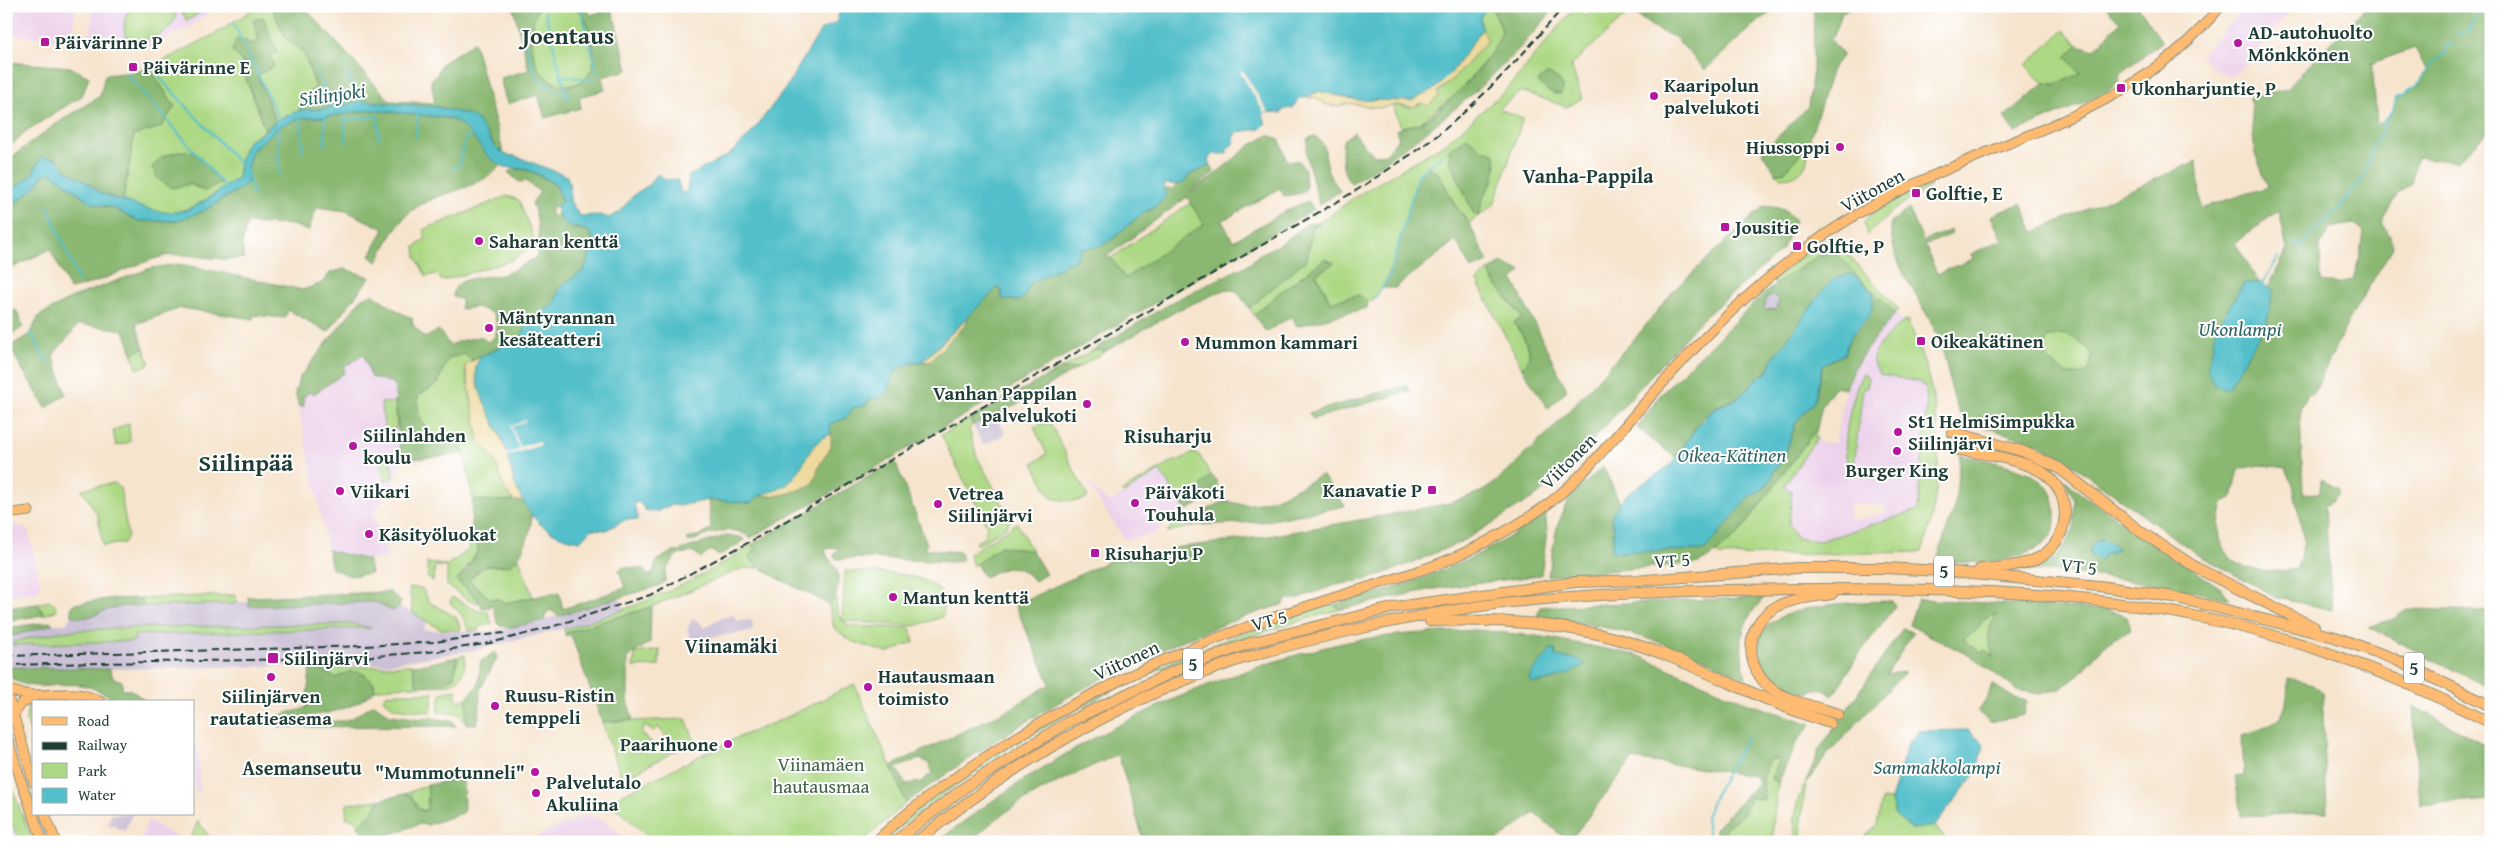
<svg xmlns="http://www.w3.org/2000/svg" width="2497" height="848" viewBox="0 0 2497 848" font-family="'Gentium Book Plus',serif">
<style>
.built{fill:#ecd1ea;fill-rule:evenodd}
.industrial{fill:#cbbfd5}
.green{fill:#add884;stroke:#668a5c;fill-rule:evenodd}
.forest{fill:#8ab872;stroke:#547a53;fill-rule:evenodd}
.sand{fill:#eeda9e;stroke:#868c69}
.water{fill:#52bfca;stroke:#387e7f}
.pier{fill:#f6e4cd}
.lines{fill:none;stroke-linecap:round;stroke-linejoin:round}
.stream{stroke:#52bfca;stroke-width:2}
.major-casing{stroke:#8a9080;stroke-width:11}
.highway-casing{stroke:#8a9080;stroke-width:12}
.major{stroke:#ffbb71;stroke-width:9}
.highway{stroke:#ffbb71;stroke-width:10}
.rail{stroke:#1f3d34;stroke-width:2;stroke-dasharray:8 4;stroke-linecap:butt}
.poi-dot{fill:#b5179e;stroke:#fff;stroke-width:2}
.labels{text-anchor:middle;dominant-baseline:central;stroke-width:4;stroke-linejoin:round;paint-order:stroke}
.shield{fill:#fff;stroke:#627771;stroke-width:1}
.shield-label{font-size:18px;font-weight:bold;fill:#1f3d34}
.poi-label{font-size:19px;font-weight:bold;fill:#1f3d34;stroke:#fff;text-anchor:start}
.street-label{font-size:19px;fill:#1f3d34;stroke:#fff}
.park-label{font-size:19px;fill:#426448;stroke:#fff}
.water-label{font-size:20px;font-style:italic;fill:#2e6461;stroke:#fff}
.neighbourhood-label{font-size:20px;font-weight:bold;fill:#1f3d34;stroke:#fff}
.district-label{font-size:24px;font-weight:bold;fill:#1f3d34;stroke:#fff}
</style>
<rect width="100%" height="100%" fill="#fff"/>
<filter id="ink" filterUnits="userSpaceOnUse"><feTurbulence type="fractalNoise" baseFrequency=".02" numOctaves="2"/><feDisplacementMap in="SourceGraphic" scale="10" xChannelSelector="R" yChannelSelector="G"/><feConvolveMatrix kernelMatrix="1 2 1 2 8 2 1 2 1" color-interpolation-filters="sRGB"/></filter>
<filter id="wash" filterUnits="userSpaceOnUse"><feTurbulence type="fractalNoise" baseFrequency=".0096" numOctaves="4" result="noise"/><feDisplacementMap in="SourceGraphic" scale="20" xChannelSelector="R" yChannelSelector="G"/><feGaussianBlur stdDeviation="1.12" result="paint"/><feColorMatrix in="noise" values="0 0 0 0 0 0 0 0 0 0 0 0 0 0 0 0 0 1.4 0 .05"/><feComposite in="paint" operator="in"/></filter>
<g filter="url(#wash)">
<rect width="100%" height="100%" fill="#f6e4cd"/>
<g class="built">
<path d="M6,6H76L72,35L62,39L6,34Z"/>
<path d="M93,6H218L187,29L152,45H119L95,43L90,39Z"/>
<path d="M2247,6H2293L2248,62L2234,75L2229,76L2214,69L2203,58L2202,54Z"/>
<path d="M1895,313L1903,322L1873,356L1881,375L1920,382L1925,388L1927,399L1918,510L1820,541L1796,539L1789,524L1792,491H1788L1784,486L1817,438L1819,442L1835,443L1849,376L1857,362ZM1855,503L1884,506L1886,510L1884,513L1854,520L1849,516V508Z"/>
<path d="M364,355L382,381L394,383L401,460L394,485L372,515L389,558L368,560L328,550L299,407L304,405L303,398L310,392L315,394L344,373L345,366Z"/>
<path d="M1160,471L1186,511L1163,525L1155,534L1125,540L1086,481L1109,503Z"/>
<path d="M6,523H11L28,530L41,585L37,592L6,596Z"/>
<path d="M198,748L199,772L200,793L194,790V749Z"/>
<path d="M6,799L24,842H6Z"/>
<path d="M588,815L605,821L628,842H530L542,834Z"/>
<path d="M148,820L185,842H140Z"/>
</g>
<g class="industrial">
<circle cx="1772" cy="303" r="8"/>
<path d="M996,414L1005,434L983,445L973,425Z"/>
<path d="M619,597L625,609L586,623L475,650L386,664L110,669L6,667V638L53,624H66L72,615L78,618L89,617L113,608L248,602L250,606L374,602L382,604L388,609L393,611L399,607L429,620L422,630L490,632L544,620Z"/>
<path d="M734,615L736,621L752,620L753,631L692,640L687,630L692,619L699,622L704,628L718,619Z"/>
<path d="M112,814H132L125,831L108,824Z"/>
</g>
<g class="green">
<path d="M130,6H174C184,29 149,42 132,41C119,35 125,16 130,6Z"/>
<path d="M178,6H210L187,21Z"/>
<path d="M258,6H271L285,37L304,53L316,88C304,94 301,97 300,110L276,121L257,75L274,66L269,54L277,52L254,21L259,41L252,44L240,61L246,65L244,73L265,130L248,141L241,157L238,178C210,196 185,220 149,211C140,208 132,203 123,201L134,135L161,127L175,106L149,68L215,34ZM181,151L204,191L152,167L162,157Z"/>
<path d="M540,6H574C587,16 589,29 592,43C607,100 528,101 532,36C533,25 533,15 540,6Z"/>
<path d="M1475,6H1491L1502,29L1498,45L1458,93L1418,124L1401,127L1393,106C1399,104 1405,108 1412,107C1437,102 1471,59 1487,40L1475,19Z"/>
<path d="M1576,6L1586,16L1595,6H1622L1630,12L1571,65L1582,98L1567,107L1521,91L1499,109L1523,118L1494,205L1469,223L1455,205L1439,174L1418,175C1411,200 1391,294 1368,302L1358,295L1331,302L1316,274L1334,263L1325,259L1279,293L1254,315L1249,308L1307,259L1312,228L1355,197L1446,143L1507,89ZM1467,137L1483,150L1494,153V180L1484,194L1480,208L1474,214L1450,161Z"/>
<path d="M2064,30L2078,45L2067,57L2081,73C2054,86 2046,91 2026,65Z"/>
<path d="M1808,145C1809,167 1801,178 1780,178L1776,174L1784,172Z"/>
<path d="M1929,185L1931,186L1895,209L1867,235L1864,222C1876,205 1910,195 1929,185Z"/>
<path d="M507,196L519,200L536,244L534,248L506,262L442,281L437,274L426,276L416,257L415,247L426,238L423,230Z"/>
<path d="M1190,203L1205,224L1125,279L1111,258Z"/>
<path d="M1836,241L1899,310L1895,313L1833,251L1775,285L1773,281C1791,266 1812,244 1836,241Z"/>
<path d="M1489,270L1494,282L1522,318L1514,323C1522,336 1539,356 1522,368L1477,281Z"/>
<path d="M1907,320C1943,393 1948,475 1922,552L1719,556L1716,553L1739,533L1817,428L1814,437L1817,438L1784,486L1788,491L1792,490L1789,524L1796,538L1820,541L1918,510L1927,399L1925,388L1920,382L1881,375C1877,370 1872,365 1873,358C1874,348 1898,324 1907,320Z"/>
<path d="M2060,334C2074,335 2083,343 2092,354L2090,369C2074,383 2060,371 2047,358L2045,344L2047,338Z"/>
<path d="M144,348L150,364L137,369L132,353Z"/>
<path d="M1093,350L1106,351L1078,368L1060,369Z"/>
<path d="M464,354L472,360V366L465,370L479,441L494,458L505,491L514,501L473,500L468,469L461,447C436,442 414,426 418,396L439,383L440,376L449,358Z"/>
<path d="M1863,373L1868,377L1867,388H1863L1854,464L1848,463C1840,444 1853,391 1863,373Z"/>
<path d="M395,402L397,428L385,433L381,403Z"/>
<path d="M970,419L973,425L969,429L977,457L1011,519L1007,526L978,545L975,543L984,537L987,526L941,435Z"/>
<path d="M129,423L130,442L116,446L113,431Z"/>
<path d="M1042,423H1050L1088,497C1079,504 1062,500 1051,498L1033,463L1047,454L1034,427Z"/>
<path d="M1194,453L1199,455L1211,475L1183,506L1160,471L1123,494L1122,491L1172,462L1184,459L1187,455Z"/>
<path d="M390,459L394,478L384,481L380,462Z"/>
<path d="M115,483L120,488L128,536L124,543L103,546L98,516L82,489Z"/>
<path d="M1194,517L1199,525L1167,532L1171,527Z"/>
<path d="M1017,523L1032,551L1001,546L973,566L969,554Z"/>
<path d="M472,532L478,547V551L461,575L458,582L478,599V603L468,600L447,585V567L435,566L433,581L428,578L427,563L447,565L469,550Z"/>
<path d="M751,545L756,550L748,557L759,568H743L651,607L565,633L564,629C625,612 699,582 751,545Z"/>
<path d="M519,558L533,597L505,603L498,599H490L469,580C488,555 499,576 519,558Z"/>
<path d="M845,571C872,573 961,568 942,617L915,626L843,621L849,626L910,628L914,642L887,653L851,641L834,628L829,605L836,597L837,611L842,621Z"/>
<path d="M412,588H422L429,602L456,617L461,630L440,629L413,613L409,589Z"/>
<path d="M235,595L238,602L232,604L144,606L140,598Z"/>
<path d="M452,597L480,612L487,610L492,624L479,626L478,630L469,631L462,615L450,603Z"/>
<path d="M50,601L53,602L57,610L44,615L38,604Z"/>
<path d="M1336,604V607L1342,609C1251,634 1159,664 1077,709C1008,747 943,791 884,842H879C902,823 925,801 949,784C1070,702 1195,643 1336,604Z"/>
<path d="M1991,614L1996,616C1987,631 1988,640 1994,657L1985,651L1980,652L1962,639C1975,633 1980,622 1991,614Z"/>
<path d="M352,624L371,628L135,635L134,641L13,645V642L58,632L116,628Z"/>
<path d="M660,650L659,666L633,667L635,653Z"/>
<path d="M465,655C466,673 459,686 441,685L454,676L458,657Z"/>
<path d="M412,665L417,686L391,687L375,690L374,683L351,671L335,678L324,671L310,669Z"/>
<path d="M854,684L891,766L906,803L862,842H655L612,805L613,799L732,740L783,719Z"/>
<path d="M456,690V701L467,698L466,724L460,714L438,712L441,693Z"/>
<path d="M395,693H434L431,712L394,708L383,699L386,695Z"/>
<path d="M34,703V743L26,720L28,705Z"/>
<path d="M686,719L695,741L622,779L602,722ZM644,726L653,731L658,727L669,740L659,748L641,734Z"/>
<path d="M1771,759H1781L1771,778L1778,783L1773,824V842H1729L1724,829L1744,813L1750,798L1764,799L1763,774Z"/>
<path d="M6,771L8,778L33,842H22L13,828L6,809Z"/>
<path d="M1806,783L1801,820L1802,842H1796C1793,822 1795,799 1806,783Z"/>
<path d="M428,785L427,810C418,812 414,802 411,795L404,794Z"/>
<path d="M1882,799L1891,800L1895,816L1912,829L1935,826L1946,840L1941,842H1860L1877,824Z"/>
<path d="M379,800L374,810L358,826L354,819L346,818L347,804Z"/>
<path d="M198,821L213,842H189Z"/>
</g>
<g class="forest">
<path d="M271,6H303L390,101L435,103L431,80L438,73L441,64L474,42L503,152L496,148L487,132L438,107L362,101L322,109L300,110C301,96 305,96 316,87L304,53L285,37Z"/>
<path d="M513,6H540C533,15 533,25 532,36C528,101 607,100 592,43C589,29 587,16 574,6H587L590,15L612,9L628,70L602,77L605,90L579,97L581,108L545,118L538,95L507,104L500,78L529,70Z"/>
<path d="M1491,6H1556C1511,62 1463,106 1405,147C1387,160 1371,172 1351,183C1340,171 1342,154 1343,140L1354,132L1365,147L1375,155L1386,154L1399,138L1396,130C1404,126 1411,126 1418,124C1440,115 1499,54 1501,31C1502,24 1494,13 1491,6Z"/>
<path d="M1624,6H1780L1752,26L1705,70L1675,37L1657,30Z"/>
<path d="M1814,6H1848V9L1842,13L1834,36L1830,39L1843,55L1832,69L1808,145L1784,172L1776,174L1762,152L1808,107L1813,69Z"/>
<path d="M2105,6H2138L2162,42L2120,73L2119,81L2107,93L2015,132L2004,117L2044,83L2056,85L2080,73L2066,57L2078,45L2094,50L2120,22Z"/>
<path d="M2367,6H2491V129L2457,162L2417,157L2412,184L2398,193L2382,222L2393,245L2392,249L2351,316L2313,394H2308L2300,410L2303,494L2320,493L2321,479L2338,489L2339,493L2325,507L2332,610L2278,598L2197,554L2077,468L2038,444L1963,420C1949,396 1950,369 1940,343C1926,302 1889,268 1891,222L1909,209L1923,241L1951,230L1952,234L1925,245L1937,274L1973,259L1971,254L2002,240L1991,216L2021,203L2034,232L2197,161L2201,208L2268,187L2255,153L2250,98L2286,89ZM2415,48L2427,71L2423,74C2422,85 2416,87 2408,90L2406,95L2396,98C2393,113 2392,118 2377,125L2372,63ZM2279,210L2287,250L2268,288L2273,291L2267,322L2250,350L2244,283L2260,284L2235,243ZM2353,224L2363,231L2360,256L2353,279L2339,284L2321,282L2320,246L2329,228ZM2060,334C2074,335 2083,343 2091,354L2090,369C2074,383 2060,371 2047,358L2045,344L2047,338ZM2261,465L2286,468L2293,485L2304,541L2297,569C2244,577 2207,562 2223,502L2232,498L2239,469Z"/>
<path d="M263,17L277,52L269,54L274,66L257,75L276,121L265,130L244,72L246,65L232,51L237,38L252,44L259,41L253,20Z"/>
<path d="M6,62L70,67L89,77L82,96L26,131L6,150Z"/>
<path d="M149,68L175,106L161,127L134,135L123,201L98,192L94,187L62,168L57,159L42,156L31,176L6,193V161L56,124L100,96L105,75L136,72Z"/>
<path d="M1547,74C1555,75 1560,80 1563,88L1561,94C1551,95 1543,88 1538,81Z"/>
<path d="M371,110L449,118C473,127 482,150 501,165C476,193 435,190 409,213C395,225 386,246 377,262L370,256L384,229L346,211L317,207L308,231L293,225L247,223L242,245L244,258C217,263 189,251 164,256C132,264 102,283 70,289L50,249L6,271V211L34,188L47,172L55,173L74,191L98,206L111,207L138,221H177L211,207L241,188L248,182L247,170L251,152L278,127L300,118L325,117Z"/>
<path d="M1269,135L1280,140L1287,161H1299L1305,169L1306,189L1302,193L1284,196L1280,188L1222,221L1233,241L1291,208L1308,201L1314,209L863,475L750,538C732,522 709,535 689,542L687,539L701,535L711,529L708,500L751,503L758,494C772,500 800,491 813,483L820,464L831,447L830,424L846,418L853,408L866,405L870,398L888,389L896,369L914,362H929L966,324C970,308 987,301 997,288L1000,289L1002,299L1019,301L1031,283L1076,259L1081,248H1088L1114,238L1140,215L1153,209L1164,189H1172L1177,184L1187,180L1189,175L1211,165L1214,172L1191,192H1193L1251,145ZM1187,197L1204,224L1125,278L1111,258L1106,257Z"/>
<path d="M1316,136L1324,146L1328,172L1340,191L1319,205L1306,153L1308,138Z"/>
<path d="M1467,137L1483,150L1494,153C1502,183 1479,189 1480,216L1474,214L1450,161L1449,150Z"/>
<path d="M181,151L195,152L221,182L204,191L192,184L172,188L157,178L152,167L162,157Z"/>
<path d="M1428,167L1439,174L1455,205L1469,223L1488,262L1471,269L1456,240L1395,288H1383L1389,278L1418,175Z"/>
<path d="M520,169L531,171L557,186L562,202L556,207L551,206V214L554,217L558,213L568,227L589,231L594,243L584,270L561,286L554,304L530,320L520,338L472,360L464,354L449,358L440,376L439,383L418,396C414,426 436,442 461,447L464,454L401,460L394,383L371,377L364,355L345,366L344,373L314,394L310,392L303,397L304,406L299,407L295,392L300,377L362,298L372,294L401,313L412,318L413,325L425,338L439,330L450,346C457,341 461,341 469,339C479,338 479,333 487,342C500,337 498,325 493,313L477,307L461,309V299L453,297C453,273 489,279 505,274C516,270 527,262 537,257C540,238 539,220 532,203L540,192L526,181L519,182L508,172Z"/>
<path d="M1764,206L1784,209L1795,220L1782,250L1701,320L1589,444L1539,494L1465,540L1412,563L1369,579L1336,585L1296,599H1286L1284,604C1146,645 1021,718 906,803L891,766L1012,708L1050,684L1015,605L1109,561L1163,554L1174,548L1269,536L1399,513L1450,503L1483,491L1496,482L1553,428L1637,336L1675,289ZM920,759L929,763L932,773L921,782L906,784L896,768Z"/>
<path d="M1319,222L1312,228L1307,259L1249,308L1237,291L1226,289L1178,310L1106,351L1093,350L1178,299L1251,263L1258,255L1284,242L1307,224Z"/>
<path d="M1833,251L1895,313C1878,337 1853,360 1846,389L1835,387L1822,405L1817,428L1739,533L1716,553L1699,563L1548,576L1557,527L1568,500L1603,466L1620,503L1613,512L1611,523L1614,527L1613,545L1610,549L1612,552L1705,550L1731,517L1754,492L1764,488L1772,478L1773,472L1783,460L1796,422L1814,402L1823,364L1844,354L1850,338L1867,321L1824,289L1772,360L1768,371C1755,379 1751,388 1739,397C1731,402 1722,403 1714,408C1698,419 1687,441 1676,458L1637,428L1660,395L1757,300L1782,279L1820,255ZM1773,295L1779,301L1776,309L1766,310L1764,307L1766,299Z"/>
<path d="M1325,259L1334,263L1316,274L1330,302L1358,295L1368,302L1367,308L1297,326L1292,316L1266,332L1254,315L1279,293Z"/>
<path d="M1502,263L1521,271L1513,280L1567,390L1548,409L1522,368C1538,353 1524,338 1514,323L1522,317L1494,282L1489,270Z"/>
<path d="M180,264L303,290L322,283L330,273L344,269L370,277L328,332L288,310L285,318L254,315L253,319L181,308L136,324L144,348L132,353L124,330L79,324L53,355L66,394L46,408L9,347L30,334L39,316L71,298L151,268Z"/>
<path d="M16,310L23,327L6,338V313Z"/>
<path d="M1078,368L1018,404L973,425L970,419L1060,369Z"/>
<path d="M1407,385L1410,391L1313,419L1309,413Z"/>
<path d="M1960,455C1981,459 2021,466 2037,478C2049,486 2055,497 2055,513C2055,521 2055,532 2050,538C2026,564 1969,565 1937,560L1955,504Z"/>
<path d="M895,461L927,544L923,549L961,552L962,560L952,562L867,558L836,559L834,555L839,547L825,549C826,557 831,560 835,567C842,579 838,595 829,605C803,588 769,579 748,557L756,550L751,545Z"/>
<path d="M1211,475L1217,480V493L1186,511L1183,506Z"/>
<path d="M1322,475L1345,506L1261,522L1199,525L1194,517L1226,500C1256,515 1295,488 1322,475Z"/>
<path d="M2064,479L2081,494L2222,589L2230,599C2163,585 2095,573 2026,570L2055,559L2073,531L2075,500ZM2102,539L2116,546L2111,553L2104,555L2091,547L2096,541Z"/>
<path d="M473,500L524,501C526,505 531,511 531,515C533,531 522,556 511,565L484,566L469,580L490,599H498L505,603L559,592L563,609L625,588L619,570L624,567L644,569L647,576L652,574L657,561L668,554L725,536L740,537L745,540L719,556L711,550L701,558L694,552L676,555L666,570L665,581L661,585L558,616L551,610L546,613L544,620L509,628L498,624L493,606L482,608L478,599L456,580L466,571L478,551V547L471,525Z"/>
<path d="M1545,512L1547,531L1541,575L1427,590L1342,609L1336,607V604C1410,585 1485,560 1545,512Z"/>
<path d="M1001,546L1032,551L1046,574L1035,581C1016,561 1006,567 984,577L976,564Z"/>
<path d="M328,550L368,560L371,573L351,576L332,569Z"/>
<path d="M390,592L401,602L399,607L393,611C386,609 382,604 374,602L249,606L248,597Z"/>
<path d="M1765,597C1739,623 1738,643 1746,678C1724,669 1702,657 1679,649C1633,632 1586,622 1537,617L1540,607Z"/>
<path d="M140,598L144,606C134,606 125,606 115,608C100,610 87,623 72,615L71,609L74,604L108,599Z"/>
<path d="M1918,599L2107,610L2127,617L2131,630L2107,643L2075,678L2060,689L2039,694L2017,690L1974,658L1909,625ZM1995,614L1996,616C1985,634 1989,638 1993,657L1985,650L1980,652L1963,639L1976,631L1982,621Z"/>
<path d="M1892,601L1895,606L1857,657L1833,696L1821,688C1817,689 1811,692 1807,693C1774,695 1741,645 1772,622C1800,603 1859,602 1892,601Z"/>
<path d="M38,604L44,615L6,621V608Z"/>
<path d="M651,607L650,642L628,657V703L633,720L602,722L571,635L565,636V633Z"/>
<path d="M2407,609L2491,611V689L2369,627L2396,618Z"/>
<path d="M50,622L53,624L6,638V628Z"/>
<path d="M1903,628L1913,633L1887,674L1905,672L1828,754L1806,783L1819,750Z"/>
<path d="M1476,630L1544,637L1637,655L1750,704L1811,724L1797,742L1778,783L1771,779L1780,759H1771L1763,775L1764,799L1750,798L1744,813L1724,829L1729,842H1718L1715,829L1759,782L1755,776L1632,759L1569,842L1535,813L1495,842H1144L1118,754C1068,778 1010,800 971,842H937C1053,750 1186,682 1330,646C1377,634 1428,633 1476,630ZM1554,650L1556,657L1561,658L1558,676L1540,683L1536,667Z"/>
<path d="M495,652L497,658L480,690L479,717L476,724H466L467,698L478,685L481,661Z"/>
<path d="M458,657L454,676L441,685L417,686L412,665L426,664Z"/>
<path d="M7,667L110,669L113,678L122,681V690H131L143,699V702C136,702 126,703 120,701C106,696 96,687 81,685C58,682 29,694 9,676Z"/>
<path d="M310,669L324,671L335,678C340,676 346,672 351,672C363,670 374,679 375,690C349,714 317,715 283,718L279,716C288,711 297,712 306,708Z"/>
<path d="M2288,678L2314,684L2322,692L2327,812L2241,816L2235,776L2244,775L2242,735C2280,724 2288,720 2288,678Z"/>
<path d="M1992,684L2014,698L2027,701L2024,715L1990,722L1978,712L1988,697Z"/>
<path d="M374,704L390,715L417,718L418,720L425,717L452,721L456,726L278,727L282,723L343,721L352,718Z"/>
<path d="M2413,706L2491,748V800L2420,805Z"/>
<path d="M463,778L464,812L428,825L419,824L369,842L358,826L374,810L379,800L404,794L410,795L419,809L423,811L427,810L428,785Z"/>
</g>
<g class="sand">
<path d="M1482,29L1488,40L1452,80L1437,92L1439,96L1428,106L1421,103L1413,107L1397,105L1378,108L1347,103L1339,107L1325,104L1315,98L1300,97L1305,98L1319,91L1357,100L1451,73Z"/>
<path d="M968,318L966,324L929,362L923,361Z"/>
<path d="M480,357L476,367L478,385L506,451L514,482L524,501H514L505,491L494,458L479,441L465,365Z"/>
<path d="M831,434V447L820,464L813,483C800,491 772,500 758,494C807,488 799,443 831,434Z"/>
</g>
<g class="water">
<path d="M840,6H1487L1480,18L1482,29L1451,73L1436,88L1411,101L1357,100L1319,91L1304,98H1300L1292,108L1285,109L1281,113L1268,112L1263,115L1266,123L1260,129L1237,132L1234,136V143L1227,149V154H1213L1208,159L1211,165L1189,175C1185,187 1175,184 1165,184L1164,189L1166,195C1160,206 1151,208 1142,214C1122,228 1108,251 1081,248L1076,259L1031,283L1024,297L1019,301L1002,299V288H997L923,361L914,362L894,371L888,390L880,398H870L866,405L853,408L846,418L830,424L831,434C810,440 805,466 791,481C778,494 762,490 751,503L708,500L680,506L671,505L655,512L645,510L640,503L637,502L634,505L638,516L637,520L627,519L606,530L592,529L580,541C560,538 543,530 531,514C516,494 512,473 506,450C499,427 473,391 476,367C476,364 479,360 480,357L520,338L530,320L554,304L561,286L584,270L594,243L591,233C575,223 564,234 556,207L562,202L557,186C550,181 539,174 530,171C520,167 510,170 500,165C478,153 475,128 449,118L371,110L325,117L300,118L278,127L251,152L247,171L248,182L241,188L220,200L206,210L177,221H138L111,207L92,203L50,172L43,175L34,188L6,211V193L31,176L42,156L57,159C64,171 74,174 86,182C91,185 95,191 101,193C111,199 123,200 133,204C151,211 167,215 186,210C205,204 220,189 238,178L241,157L248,141L260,135L277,120L300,110L322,109L362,101L438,107L466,114L476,118L496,148L507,155L515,156L567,176L570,186V201L580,216L600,215L609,218L619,212L636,193L649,185L654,177L659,174L665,180L677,179L681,192L684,193L687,191L689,176L730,154L750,135L785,89L821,30L837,22Z"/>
<path d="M1851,274L1858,278L1873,293C1874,322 1863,319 1850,338C1847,343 1846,349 1844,354L1823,364L1814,402L1796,422L1783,460L1773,472L1772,478L1764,488L1749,497L1705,550L1612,552L1610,549L1613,545L1614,527L1611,519L1613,512L1626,495L1672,464L1695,429L1713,409L1736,399L1750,387L1754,380L1768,372L1772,360L1824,289L1834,279Z"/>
<path d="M2244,283H2262L2273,291L2267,322L2228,388L2215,386L2208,371L2216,328Z"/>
<path d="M2103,539L2116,546L2117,550L2104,555L2101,560L2090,554C2089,546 2095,541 2103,539Z"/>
<path d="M1550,649H1555L1556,657L1577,659L1585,664C1576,672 1543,685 1531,682L1529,678C1532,666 1547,661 1550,649Z"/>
<path d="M1968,730L1984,744L1976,772L1935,826L1912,829L1895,816L1891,800L1908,743L1919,731Z"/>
</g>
<g class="pier">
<path d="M1243,71L1268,112L1265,114L1240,72Z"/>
<path d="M525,420V422L512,427L520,447L539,441L541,445L504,457V455L519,449L510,425L512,426Z"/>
</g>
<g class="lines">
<g class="stream">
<path d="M580,6L598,74"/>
<path d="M233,22L280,120"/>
<path d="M521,30L537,79L569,97L561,76L545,11"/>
<path d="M2457,35L2470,30L2472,22L2484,6"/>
<path d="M315,69L333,108"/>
<path d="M345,71L361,103"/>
<path d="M126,73L226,188"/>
<path d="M563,76L595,80"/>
<path d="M159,77L239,163"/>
<path d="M344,112L346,142"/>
<path d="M301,116L303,151"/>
<path d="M345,120L378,116L379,139"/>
<path d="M278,127L279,175"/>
<path d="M416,138L418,115"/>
<path d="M325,145V114"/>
<path d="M453,169L459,165L465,139L472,134"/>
<path d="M247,171L253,195"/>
<path d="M47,205L79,281"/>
<path d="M2295,245L2301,246L2315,230L2343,205L2346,197L2364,177L2374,142L2384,129V122C2393,110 2393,113 2396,98L2406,95L2408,90C2425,85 2423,69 2436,59C2439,57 2442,56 2446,53V47L2452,43"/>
<path d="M2262,283L2279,257"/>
<path d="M1373,300L1389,278L1418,175L1443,154"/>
<path d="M30,331L45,359L49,361"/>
<path d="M1709,842L1706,817L1714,796L1748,736"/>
</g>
</g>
</g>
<g filter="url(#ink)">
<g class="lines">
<g class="major-casing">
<g id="major">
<path d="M6,514L29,511"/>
<path d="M6,688C39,705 70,683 101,702"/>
<path d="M6,690L34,783"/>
<path d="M13,716L21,704L33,697"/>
<path d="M6,733L23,787L43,842"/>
<path d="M45,814L56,842"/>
<path d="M875,842C910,808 949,781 990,754C1074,699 1163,656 1258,623C1299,608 1340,596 1381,583C1412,573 1443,564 1472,549C1498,536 1525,521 1548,504C1584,476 1613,439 1643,405C1690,352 1737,301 1793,258C1834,226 1884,197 1932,176C2041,126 2140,104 2221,6"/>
</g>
</g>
<g class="highway-casing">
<g id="highway">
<path d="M1952,432L2022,451L2059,468L2141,532L2197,568L2314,627"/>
<path d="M1953,449C1978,453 2024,459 2045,474C2075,496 2070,543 2036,559C2019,566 1998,568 1980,569"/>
<path d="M1832,594C1813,597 1793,598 1776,607C1743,625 1744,669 1773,690C1791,702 1817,707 1838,714"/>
<path d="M1430,621C1512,618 1592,625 1668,656C1723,678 1774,706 1830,723"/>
<path d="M894,842L968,785L1068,722L1179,669L1253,642L1396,607L1575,582L1646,580L1798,568H1884L1942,571L2099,586L2174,597L2335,637L2392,658L2491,706"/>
<path d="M916,842C1010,765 1118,702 1232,662C1271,649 1313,639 1353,630C1412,617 1473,605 1533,600C1629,591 1726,589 1823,589C1950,589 2079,591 2203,618C2303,639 2400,677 2491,723"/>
</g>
</g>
<use href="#major" class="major"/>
<use href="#highway" class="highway"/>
<g class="rail">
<path d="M6,656L365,646L433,642L504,633"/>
<path d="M6,665L348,658L440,651L490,643L545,629L650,595L753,540L1357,190C1384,172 1413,154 1439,134C1485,96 1526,52 1564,6"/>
</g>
</g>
</g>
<g class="poi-dot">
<rect x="40" y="37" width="10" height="10" rx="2.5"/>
<circle cx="2238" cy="43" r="5"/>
<rect x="128" y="62" width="10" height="10" rx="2.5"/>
<rect x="2116" y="83" width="10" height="10" rx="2.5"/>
<circle cx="1654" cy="96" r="5"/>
<circle cx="1840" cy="147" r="5"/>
<rect x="1911" y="188" width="10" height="10" rx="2.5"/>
<rect x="1720" y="222" width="10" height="10" rx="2.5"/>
<circle cx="479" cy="241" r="5"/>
<rect x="1792" y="241" width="10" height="10" rx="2.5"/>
<circle cx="489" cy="328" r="5"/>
<rect x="1916" y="336" width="10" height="10" rx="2.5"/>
<circle cx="1185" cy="342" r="5"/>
<circle cx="1087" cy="404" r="5"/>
<circle cx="1898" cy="432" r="5"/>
<circle cx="353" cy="446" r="5"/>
<circle cx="1897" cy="451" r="5"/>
<rect x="1427" y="485" width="10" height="10" rx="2.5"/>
<circle cx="340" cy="491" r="5"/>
<circle cx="1135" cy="503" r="5"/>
<circle cx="938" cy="504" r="5"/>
<circle cx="369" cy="534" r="5"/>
<rect x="1090" y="548" width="10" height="10" rx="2.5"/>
<circle cx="893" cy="597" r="5"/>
<rect x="267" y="652" width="12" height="12" rx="2.5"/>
<circle cx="271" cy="677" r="5"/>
<circle cx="868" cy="687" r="5"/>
<circle cx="495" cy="706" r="5"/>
<circle cx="728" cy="744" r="5"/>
<circle cx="535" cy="772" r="5"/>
<circle cx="536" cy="793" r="5"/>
</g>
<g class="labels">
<g class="shield">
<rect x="1934" y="555.5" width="20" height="31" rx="4"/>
<rect x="1183" y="648.5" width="20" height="31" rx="4"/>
<rect x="2404" y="652.5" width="20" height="31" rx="4"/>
</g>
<g class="shield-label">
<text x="1944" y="571">5</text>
<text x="1193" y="664">5</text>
<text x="2414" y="668">5</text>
</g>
<g class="poi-label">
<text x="2248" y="32">AD-autohuolto<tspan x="2248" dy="22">Mönkkönen</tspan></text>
<text x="55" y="42">Päivärinne P</text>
<text x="143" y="67">Päivärinne E</text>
<text x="1664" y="85">Kaaripolun<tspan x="1664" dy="22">palvelukoti</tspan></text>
<text x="2131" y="88">Ukonharjuntie, P</text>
<text x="1830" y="147" text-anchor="end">Hiussoppi</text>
<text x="1926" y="193">Golftie, E</text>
<text x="1735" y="227">Jousitie</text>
<text x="489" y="241">Saharan kenttä</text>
<text x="1807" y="246">Golftie, P</text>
<text x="499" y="317">Mäntyrannan<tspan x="499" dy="22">kesäteatteri</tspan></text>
<text x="1931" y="341">Oikeakätinen</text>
<text x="1195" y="342">Mummon kammari</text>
<text x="1077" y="393" text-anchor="end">Vanhan Pappilan<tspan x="1077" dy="22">palvelukoti</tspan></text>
<text x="1908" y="421">St1 HelmiSimpukka<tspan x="1908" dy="22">Siilinjärvi</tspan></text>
<text x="363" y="435">Siilinlahden<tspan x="363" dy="22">koulu</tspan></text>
<text x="1897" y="470" text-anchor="middle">Burger King</text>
<text x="1422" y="490" text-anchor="end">Kanavatie P</text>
<text x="350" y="491">Viikari</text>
<text x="1145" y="492">Päiväkoti<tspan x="1145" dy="22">Touhula</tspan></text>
<text x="948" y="493">Vetrea<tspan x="948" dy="22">Siilinjärvi</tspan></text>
<text x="379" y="534">Käsityöluokat</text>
<text x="1105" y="553">Risuharju P</text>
<text x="903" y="597">Mantun kenttä</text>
<text x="284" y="658">Siilinjärvi</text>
<text x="878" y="676">Hautausmaan<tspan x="878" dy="22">toimisto</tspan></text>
<text x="505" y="695">Ruusu-Ristin<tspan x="505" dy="22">temppeli</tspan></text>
<text x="271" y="696" text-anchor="middle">Siilinjärven<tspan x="271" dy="22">rautatieasema</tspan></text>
<text x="718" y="744" text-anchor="end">Paarihuone</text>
<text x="525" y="772" text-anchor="end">"Mummotunneli"</text>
<text x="546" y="782">Palvelutalo<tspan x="546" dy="22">Akuliina</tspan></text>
</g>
<g class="street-label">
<text transform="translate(1872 190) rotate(-29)">Viitonen</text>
<text transform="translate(1568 461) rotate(-45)">Viitonen</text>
<text transform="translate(1672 560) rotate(-4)">VT 5</text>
<text transform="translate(2079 566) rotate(6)">VT 5</text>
<text transform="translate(1269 620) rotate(-15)">VT 5</text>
<text transform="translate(1126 660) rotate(-25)">Viitonen</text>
</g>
<g class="park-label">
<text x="821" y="764">Viinamäen<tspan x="821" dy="22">hautausmaa</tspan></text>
</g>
<g class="water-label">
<text transform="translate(332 94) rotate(-8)">Siilinjoki</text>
<text x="2240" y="328">Ukonlampi</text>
<text x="1732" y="454">Oikea-Kätinen</text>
<text x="1937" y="766">Sammakkolampi</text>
</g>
<g class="neighbourhood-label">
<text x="1588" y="175">Vanha-Pappila</text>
<text x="1168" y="435">Risuharju</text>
<text x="731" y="645">Viinamäki</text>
<text x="302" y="767">Asemanseutu</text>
</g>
<g class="district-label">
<text x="568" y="35">Joentaus</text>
<text x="246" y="462">Siilinpää</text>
</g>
</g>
<rect width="2497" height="848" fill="none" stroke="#fff" stroke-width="25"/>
<rect x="32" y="700" width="162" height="115" fill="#ffffff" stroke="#a5b1ae"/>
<rect x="42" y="717" width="25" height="8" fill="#ffbb71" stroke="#a5b1ae"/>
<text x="78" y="726" font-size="15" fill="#1f3d34">Road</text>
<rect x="42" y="742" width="25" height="8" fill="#1f3d34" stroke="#a5b1ae"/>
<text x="78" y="750" font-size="15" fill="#1f3d34">Railway</text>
<rect x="42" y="763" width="25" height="15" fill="#add884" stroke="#a5b1ae"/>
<text x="78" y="776" font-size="15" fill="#1f3d34">Park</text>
<rect x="42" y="788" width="25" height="15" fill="#52bfca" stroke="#a5b1ae"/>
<text x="78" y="800" font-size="15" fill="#1f3d34">Water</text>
</svg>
